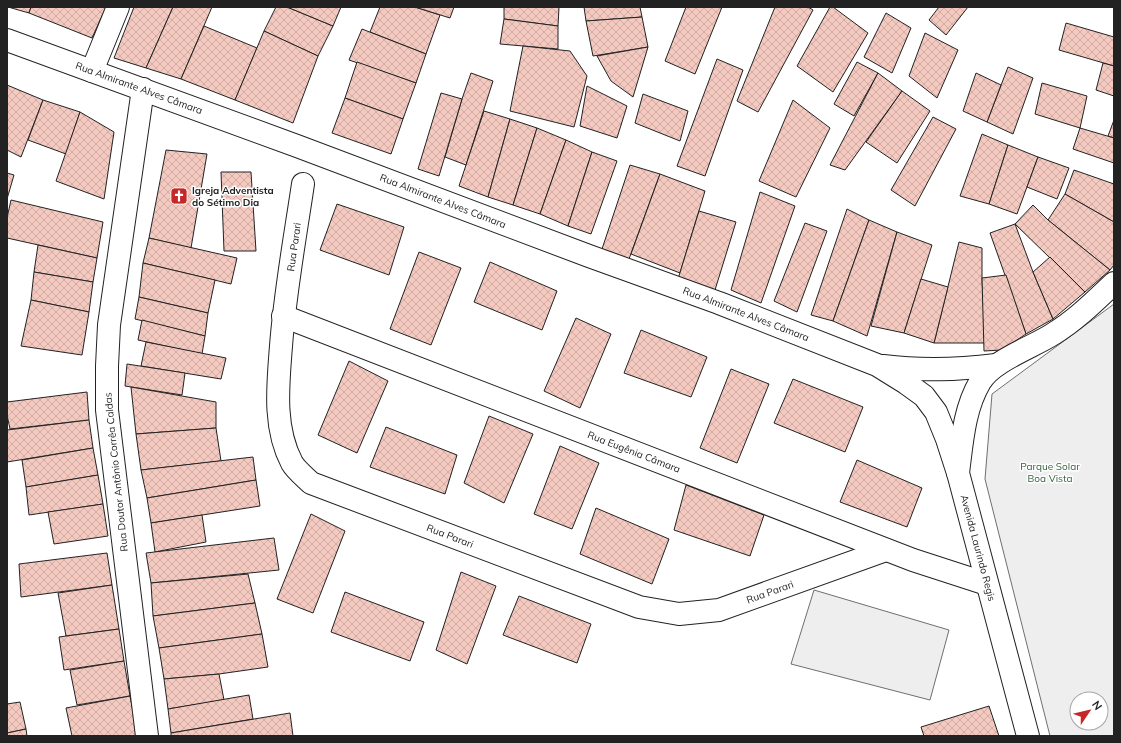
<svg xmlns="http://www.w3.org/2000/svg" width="1121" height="743" viewBox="0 0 1121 743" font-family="Mulish,sans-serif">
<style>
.green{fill:#eee;stroke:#6f6f6f;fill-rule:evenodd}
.building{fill:url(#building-cross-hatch);stroke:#222}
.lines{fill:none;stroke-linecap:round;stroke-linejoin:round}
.minor-casing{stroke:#222;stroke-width:24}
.minor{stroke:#fff;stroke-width:22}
.labels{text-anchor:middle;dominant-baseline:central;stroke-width:3;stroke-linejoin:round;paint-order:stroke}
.street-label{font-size:10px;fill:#222;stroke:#fff}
.poi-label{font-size:10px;font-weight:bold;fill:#222;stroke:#fff;text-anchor:start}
.park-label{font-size:10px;fill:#2f5e38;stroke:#fff}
</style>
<defs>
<pattern id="building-cross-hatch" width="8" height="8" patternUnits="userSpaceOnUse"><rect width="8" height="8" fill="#f3c9c0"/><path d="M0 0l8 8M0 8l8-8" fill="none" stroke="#d0aca5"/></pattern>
</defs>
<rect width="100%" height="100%" fill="#fff"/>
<g class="green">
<path d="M1114,304V736H1050L985,479L992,394ZM1077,699H1101V723H1077Z"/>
<path d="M814,590L949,630L930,700L791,664Z"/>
</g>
<g class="building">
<path d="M8,7H31L29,13Z"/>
<path d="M31,7H106L92,38L29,13Z"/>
<path d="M134,7H173L146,68L114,58Z"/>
<path d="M173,7H212L181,79L146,68Z"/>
<path d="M276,7H287L333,26L318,56L264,31Z"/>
<path d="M287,7H341L333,26Z"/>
<path d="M380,7H415L440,15L426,54L370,32Z"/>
<path d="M415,7H454L450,18Z"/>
<path d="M504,7H559L558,26L504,19Z"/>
<path d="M584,7H640L642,17L586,21Z"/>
<path d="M686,7H722L695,74L665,61Z"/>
<path d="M775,7H808L813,10L758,112L737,101Z"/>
<path d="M830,7H833L868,33L833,92L797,66Z"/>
<path d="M939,7H968L946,35L929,20Z"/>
<path d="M886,13L911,28L892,73L864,57Z"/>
<path d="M642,17L648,47L593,56L586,21Z"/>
<path d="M504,19L558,26V49L500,44Z"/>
<path d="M1066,23L1114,37V66L1059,50Z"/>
<path d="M204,26L257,48L235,100L181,79Z"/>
<path d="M362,29L426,54L416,83L349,60Z"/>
<path d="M264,31L318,56L293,123L235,100Z"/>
<path d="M925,33L958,50L937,98L909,76Z"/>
<path d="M523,46L570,51L587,76L574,127L510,111Z"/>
<path d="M648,47L633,97L611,81L597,56Z"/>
<path d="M717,59L743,70L705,176L677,166Z"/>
<path d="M357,62L416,83L403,119L345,98Z"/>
<path d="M857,62L878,73L854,116L834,104Z"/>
<path d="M1103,63L1114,66V96L1096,90Z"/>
<path d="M1008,67L1033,78L1013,134L987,122Z"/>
<path d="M471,73L493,81L466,165L445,157L462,99Z"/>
<path d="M878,73L902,91L845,170L830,165Z"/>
<path d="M976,73L1001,85L987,122L963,111Z"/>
<path d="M1042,83L1087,96L1080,128L1035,114Z"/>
<path d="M7,85L43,100L21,157L7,150Z"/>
<path d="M587,86L627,106L617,138L580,126Z"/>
<path d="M902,91L930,111L897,163L866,142Z"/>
<path d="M441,93L462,99L439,176L418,169Z"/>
<path d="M643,94L688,111L680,141L635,123Z"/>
<path d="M345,98L403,119L391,154L332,133Z"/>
<path d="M43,100L80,112L66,154L28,140Z"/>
<path d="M793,100L830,128L796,197L759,181Z"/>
<path d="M484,111L510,119L488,197L459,186Z"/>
<path d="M80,112L114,132L104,199L56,181Z"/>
<path d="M933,117L956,129L915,206L891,190Z"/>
<path d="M510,119L537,128L513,205L488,197Z"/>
<path d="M1114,120V138L1108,136Z"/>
<path d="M537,128L566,140L540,214L513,205Z"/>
<path d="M1080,128L1114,138V163L1073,149Z"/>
<path d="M982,134L1008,145L989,204L960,196Z"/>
<path d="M566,140L592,152L568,226L540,214Z"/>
<path d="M1008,145L1038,157L1017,214L989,204Z"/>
<path d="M166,150L207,154L191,248L149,238Z"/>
<path d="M592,152L617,161L591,234L568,226Z"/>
<path d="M1038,157L1069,168L1057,199L1027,187Z"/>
<path d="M630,165L660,174L629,259L602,249Z"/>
<path d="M1074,170L1114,184V222L1065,194Z"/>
<path d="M221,172H251L256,251H224Z"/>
<path d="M7,173L14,175L7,199Z"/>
<path d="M660,174L705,191L680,273L631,254Z"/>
<path d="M760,192L795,206L761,303L731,290Z"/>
<path d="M1065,194L1114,222V265L1110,270L1048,220Z"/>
<path d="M11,200L103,222L97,258L7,238V218Z"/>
<path d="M337,204L404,227L389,275L320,250Z"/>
<path d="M1033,205L1048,220L1110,270L1085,292L1015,224Z"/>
<path d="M847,209L869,220L833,321L811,315Z"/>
<path d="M699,211L736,222L715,290L678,279Z"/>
<path d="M869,220L897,232L867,336L833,321Z"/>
<path d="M805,223L827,231L797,312L774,301Z"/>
<path d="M1015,224L1033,272L1053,319L1026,334L990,233Z"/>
<path d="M897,232L932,245L904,333L871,326Z"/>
<path d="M149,238L237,258L231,284L143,263Z"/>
<path d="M959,242L982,248V278L985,343H934Z"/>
<path d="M38,245L97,258L93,282L34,272Z"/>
<path d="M419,252L461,268L431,345L390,329Z"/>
<path d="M1050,257L1085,292L1053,319L1033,272Z"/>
<path d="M490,262L557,291L542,330L474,302Z"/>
<path d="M143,263L215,280L208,313L139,297Z"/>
<path d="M34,272L93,282L89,312L31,300Z"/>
<path d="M1006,275L1026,334L1002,350L984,351L982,278Z"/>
<path d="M921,279L948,287L934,343L904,333Z"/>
<path d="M139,297L208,313L205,336L135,319Z"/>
<path d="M31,300L89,312L82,355L21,346Z"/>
<path d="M576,318L611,334L580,408L544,391Z"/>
<path d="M142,320L205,336L202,354L138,340Z"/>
<path d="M641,330L707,357L691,397L624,373Z"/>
<path d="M146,342L226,358L221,379L141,366Z"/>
<path d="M349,361L388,381L357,453L318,435Z"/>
<path d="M127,364L185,373L182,395L125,386Z"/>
<path d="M731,369L769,384L737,463L700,448Z"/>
<path d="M793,379L863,407L845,452L774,423Z"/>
<path d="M131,387L216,402V428L136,434Z"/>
<path d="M87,392L89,420L10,429L7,415V402Z"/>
<path d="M489,416L533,434L504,503L464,483Z"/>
<path d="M89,420L93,448L7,462V430Z"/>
<path d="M386,427L457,455L445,494L370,467Z"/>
<path d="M216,428L221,461L141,470L136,434Z"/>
<path d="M560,446L599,463L572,529L534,514Z"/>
<path d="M93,448L98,475L26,487L22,460Z"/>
<path d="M253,457L256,480L147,498L141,470Z"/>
<path d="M857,460L922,488L907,527L840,502Z"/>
<path d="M98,475L103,504L29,515L26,487Z"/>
<path d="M256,480L260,506L151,523L147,498Z"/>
<path d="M686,485L764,515L750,556L674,530Z"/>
<path d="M103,504L108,536L54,544L48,512Z"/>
<path d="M596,508L669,539L652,584L580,554Z"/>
<path d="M311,514L345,531L313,613L277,599Z"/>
<path d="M202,515L206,542L155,552L151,523Z"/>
<path d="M274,538L279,570L151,583L146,553Z"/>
<path d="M107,553L112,585L21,597L19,564Z"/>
<path d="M461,572L496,586L467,664L436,650Z"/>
<path d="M248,574L255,603L153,616L151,583Z"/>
<path d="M112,585L119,629L66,636L58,593Z"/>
<path d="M345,592L424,622L410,661L331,632Z"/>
<path d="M519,596L591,624L577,663L503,635Z"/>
<path d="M255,603L262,634L159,648L153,616Z"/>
<path d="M119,629L124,661L64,670L59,637Z"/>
<path d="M262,634L268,667L219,674L164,679L159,648Z"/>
<path d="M124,661L130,696L77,705L70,670Z"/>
<path d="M219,674L224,700L168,709L164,679Z"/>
<path d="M249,695L253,719L171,733L168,709Z"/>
<path d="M130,696L138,736H72L66,708Z"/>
<path d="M20,702L26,729L7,733V704Z"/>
<path d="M989,706L999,736H924L921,727Z"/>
<path d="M290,713L293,736H171V733Z"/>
<path d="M26,729L27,736H7V733Z"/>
</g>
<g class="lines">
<g class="minor-casing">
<g id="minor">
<path d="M7,40L297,146L589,256L719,303L877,365L906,383L924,396L936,412L947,439L958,473"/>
<path d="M92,71L118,7"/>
<path d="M143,89L109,325L107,366V410L147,736"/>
<path d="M303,184C295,238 285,292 281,346C278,385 273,427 292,463C296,470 305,477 311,483L639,607L679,614L719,610L886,550"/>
<path d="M283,316L913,560L987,584"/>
<path d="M883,366C923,371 956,370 996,365"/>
<path d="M1028,736L958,473C962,442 964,409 980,382C992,361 1033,347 1053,334C1076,320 1095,301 1114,283"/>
</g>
</g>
<use href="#minor" class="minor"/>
</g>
<defs>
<g id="church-square" transform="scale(0.9)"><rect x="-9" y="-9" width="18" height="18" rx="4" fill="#c62828" stroke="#fff"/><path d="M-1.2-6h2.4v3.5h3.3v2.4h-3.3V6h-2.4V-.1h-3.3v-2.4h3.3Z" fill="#fff"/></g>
</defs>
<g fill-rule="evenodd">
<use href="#church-square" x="179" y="196"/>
</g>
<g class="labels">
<g class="street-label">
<text transform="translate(139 88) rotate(20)">Rua Almirante Alves Câmara</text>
<text transform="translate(443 201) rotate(21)">Rua Almirante Alves Câmara</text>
<text transform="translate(294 247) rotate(-82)">Rua Parari</text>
<text transform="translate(746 314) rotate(21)">Rua Almirante Alves Câmara</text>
<text transform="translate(634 452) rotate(21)">Rua Eugênia Câmara</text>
<text transform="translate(116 472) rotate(-96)">Rua Doutor Antônio Corrêa Caldas</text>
<text transform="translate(450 536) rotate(21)">Rua Parari</text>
<text transform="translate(978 548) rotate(75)">Avenida Laurindo Regis</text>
<text transform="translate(770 592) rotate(-20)">Rua Parari</text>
</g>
<g class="poi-label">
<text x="192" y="190">Igreja Adventista<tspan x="192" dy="12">do Sétimo Dia</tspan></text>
</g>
<g class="park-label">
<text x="1050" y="466">Parque Solar<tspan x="1050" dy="12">Boa Vista</tspan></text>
</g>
</g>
<rect width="1121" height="743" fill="none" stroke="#222222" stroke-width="16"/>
<g transform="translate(1089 711) rotate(55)"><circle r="19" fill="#ffffff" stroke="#a7a7a7"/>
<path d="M0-3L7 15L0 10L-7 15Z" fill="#c62828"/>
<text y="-6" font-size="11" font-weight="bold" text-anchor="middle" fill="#222222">N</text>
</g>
</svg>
